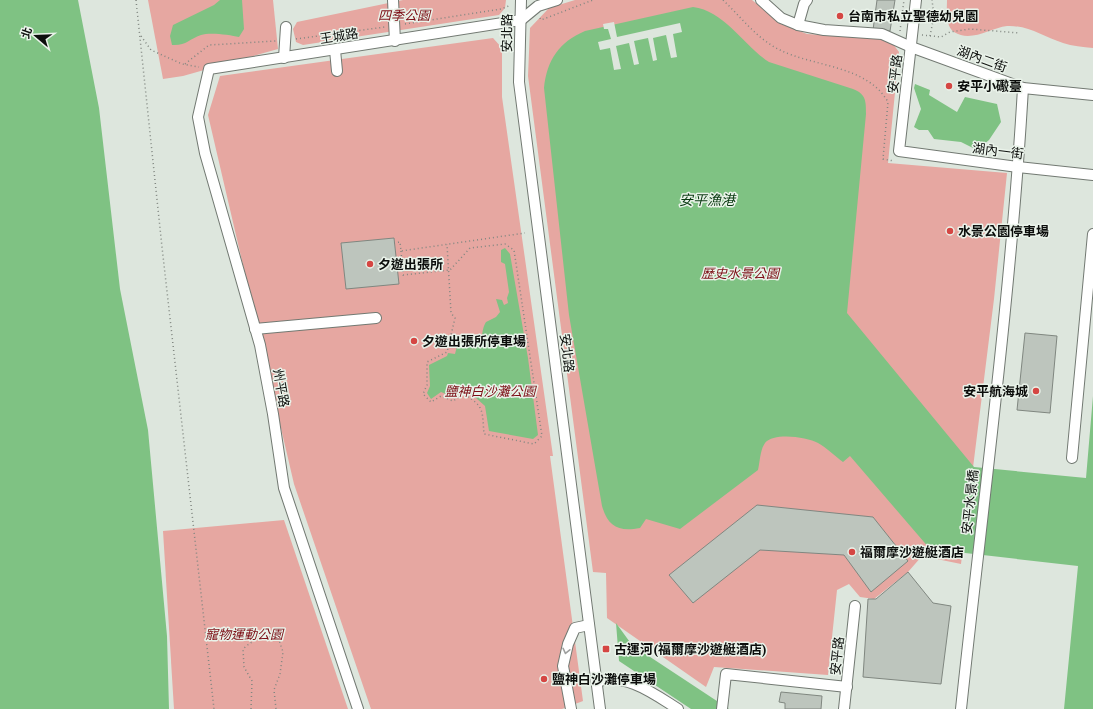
<svg xmlns="http://www.w3.org/2000/svg" width="1093" height="709" viewBox="0 0 1093 709" font-family="'Crimson Pro','Noto Sans TC',serif">
<style>
.green{fill:#e6a7a1}
.water{fill:#7fc283}
.pier{fill:#dde6dd}
.building{fill:#bdc5bd;stroke:#808780}
.lines{fill:none;stroke-linecap:round;stroke-linejoin:round}
.minor-casing{stroke:#727972;stroke-width:12}
.path{stroke:#818781;stroke-width:1.5;stroke-dasharray:1 3;stroke-linecap:butt}
.minor{stroke:#fff;stroke-width:10}
.oneway{stroke:#9e9f9e}
.poi-dot{fill:#d54643;stroke:#eaf3ea;stroke-width:1.5}
.labels{text-anchor:middle;dominant-baseline:central;stroke-width:3;stroke-linejoin:round;paint-order:stroke}
.park-label{font-size:13px;font-style:italic;fill:#7c0e15;stroke:#eaf3ea}
.poi-label{font-size:13px;font-weight:bold;fill:#0c0e0c;stroke:#eaf3ea;text-anchor:start}
.street-label{font-size:13px;fill:#0c0e0c;stroke:#eaf3ea}
.water-label{font-size:14px;font-style:italic;fill:#07380f;stroke:#eaf3ea}
</style>
<rect width="100%" height="100%" fill="#dde6dd"/>
<g class="green">
<path d="M148,0H273L278,49L183,76L163,79Z"/>
<path d="M403,0H506L505,8L499,15L303,45L296,42L293,29L297,22Z"/>
<path d="M575,0H752L781,24L807,34L879,39L893,44L899,52L888,163L1007,173L994,299L961,564L922,556L908,572L874,599L860,597L849,584L837,590L828,675L714,667L706,687L607,618L606,573L593,572L528,76L530,28L549,8Z"/>
<path d="M947,0H1093V48C1083,47 1072,46 1063,43C1044,37 1028,25 1007,26C990,28 971,43 954,32C945,26 947,9 947,0Z"/>
<path d="M493,38L502,48V97L553,456H550L583,701L562,709H371L294,484L208,115L220,76Z"/>
<path d="M284,520L348,709H174L163,531Z"/>
</g>
<g class="water">
<path d="M0,0H78L99,108L120,289L148,430L167,636L169,709H0Z"/>
<path d="M220,0H242L244,29L239,37C230,35 210,32 201,35C189,39 186,46 172,45L170,36L173,25L214,5Z"/>
<path d="M693,7C725,11 744,46 769,62L853,89C866,94 866,101 866,114L847,313L974,467L1086,478L1093,396V709H1064L1078,566L930,549L850,456L843,462C835,456 827,448 818,443C807,437 774,432 765,443C760,450 760,462 758,470L680,529L646,519L640,528C619,532 608,527 602,506L569,315L544,88C547,60 559,42 585,31Z"/>
<path d="M915,84L930,90L929,95L957,112L965,97L997,104L1001,122L989,140L977,150L961,142L934,139L928,130H919L914,127L921,109L914,88Z"/>
<path d="M505,248L510,254L528,358L538,435L533,439L489,431L485,406L476,398L463,391L453,397L441,392L431,399L427,393L430,386L429,365L447,356L448,353L455,354L457,346L450,344L452,337C460,339 478,348 482,335C483,330 483,327 486,322L496,317L500,312L496,299L502,300L504,305L508,303L507,298L509,292L505,264L501,262V250Z"/>
<path d="M616,623L632,645L729,709H691L619,661Z"/>
</g>
<path class="pier" d="M614,22L617,37L680,23L682,32L673,34L677,57L671,58L666,35L653,38L657,60L653,61L648,38L634,41L639,64L634,65L629,43L616,46L621,69L614,70L610,48L600,50L598,42L611,39L608,29H604L603,24Z"/>
<g class="building">
<path d="M877,0H895L890,31L873,30Z"/>
<path d="M394,238L399,284L346,289L341,243Z"/>
<path d="M1025,333L1057,336L1050,413L1017,410Z"/>
<path d="M757,505L873,517L908,561L871,592L844,555L760,550L693,603L669,575Z"/>
<path d="M908,572L933,603L951,606L941,684L863,677L868,599H876Z"/>
<path d="M781,692L822,696L821,709H785V703L779,702Z"/>
</g>
<g class="lines">
<g class="minor-casing">
<g id="minor">
<path d="M393,0L395,41"/>
<path d="M521,0L519,82L600,709"/>
<path d="M761,0L781,18L798,25L824,30L882,34L911,47L1023,88L1093,95"/>
<path d="M916,0L899,151L1018,167L1093,175"/>
<path d="M798,25L804,4L807,0"/>
<path d="M335,50L337,71"/>
<path d="M284,58L286,27"/>
<path d="M255,329L376,318"/>
<path d="M1072,458L1093,234"/>
<path d="M596,682C626,672 654,694 678,709"/>
<path d="M358,709L284,488L273,414L260,345L205,153L198,117L209,69L521,20L538,6L557,0"/>
<path d="M571,709L563,666L568,644L575,628L589,625"/>
<path d="M722,709L726,674L847,687"/>
<path d="M844,709L855,606"/>
<path d="M961,709C983,502 1011,295 1023,88"/>
</g>
</g>
<g class="path">
<path d="M136,0L162,247L214,709"/>
<path d="M723,0C741,17 757,39 780,50C814,67 867,65 888,102L883,159L894,161"/>
<path d="M540,18L541,20L593,0"/>
<path d="M405,24L501,9L511,5"/>
<path d="M900,31L904,0"/>
<path d="M922,35L941,37L950,32L970,29L1020,33"/>
<path d="M141,36L151,50L182,64L199,67"/>
<path d="M930,36L934,16L932,0"/>
<path d="M296,39L385,27"/>
<path d="M185,64L209,45L276,41"/>
<path d="M394,243L400,242L401,251L525,233"/>
<path d="M401,251L403,275L450,270L470,248L505,244L514,250L542,436L534,444L484,434C482,411 485,406 463,394L453,401L441,396L431,402L423,394L427,385V362L447,352L455,318L451,313L447,244"/>
<path d="M251,709L252,681L244,667L243,649C254,639 265,633 279,640L283,652L280,674L274,690L276,709"/>
</g>
<use href="#minor" class="minor"/>
</g>
<defs><path id="oneway-chevron" d="M-2-3.5L2.5 0L-2 3.5" fill="none" stroke-width="1.6" stroke-linecap="round" stroke-linejoin="round"/></defs>
<use class="oneway" href="#oneway-chevron" transform="translate(566 651) rotate(103)"/>
<g class="poi-dot">
<circle cx="840" cy="16" r="4"/>
<circle cx="949" cy="86" r="4"/>
<circle cx="950" cy="231" r="4"/>
<circle cx="370" cy="264" r="4"/>
<circle cx="414" cy="341" r="4"/>
<circle cx="1036" cy="391" r="4"/>
<circle cx="852" cy="552" r="4"/>
<rect x="602" y="645" width="8" height="8" rx="2"/>
<circle cx="544" cy="679" r="4"/>
</g>
<g class="labels">
<g class="park-label">
<text x="404" y="15">四季公園</text>
<text x="740" y="273">歷史水景公園</text>
<text x="490" y="391">鹽神白沙灘公園</text>
<text x="244" y="634">寵物運動公園</text>
</g>
<g class="poi-label">
<text x="848" y="16">台南市私立聖德幼兒園</text>
<text x="957" y="86">安平小礮臺</text>
<text x="958" y="231">水景公園停車場</text>
<text x="378" y="264">夕遊出張所</text>
<text x="422" y="341">夕遊出張所停車場</text>
<text x="1028" y="391" text-anchor="end">安平航海城</text>
<text x="860" y="552">福爾摩沙遊艇酒店</text>
<text x="614" y="649">古運河(福爾摩沙遊艇酒店)</text>
<text x="552" y="679">鹽神白沙灘停車場</text>
</g>
<g class="street-label">
<text transform="translate(507 33) rotate(-89)">安北路</text>
<text transform="translate(339 36) rotate(-9)">王城路</text>
<text transform="translate(982 59) rotate(20)">湖內二街</text>
<text transform="translate(895 74) rotate(-83)">安平路</text>
<text transform="translate(998 151) rotate(7)">湖內一街</text>
<text transform="translate(567 353) rotate(83)">安北路</text>
<text transform="translate(281 388) rotate(80)">州平路</text>
<text transform="translate(970 502) rotate(-84)">安平水景橋</text>
<text transform="translate(837 656) rotate(-84)">安平路</text>
</g>
<g class="water-label">
<text x="707" y="200">安平漁港</text>
</g>
</g>
<g transform="translate(36 36) rotate(289)" stroke="#eaf3ea" stroke-width="3" paint-order="stroke">
<path d="M0-3L7 15L0 10L-7 15Z" fill="#0c0e0c"/>
<text y="-6" font-size="11" font-weight="bold" text-anchor="middle" fill="#0c0e0c">北</text>
</g>
</svg>
